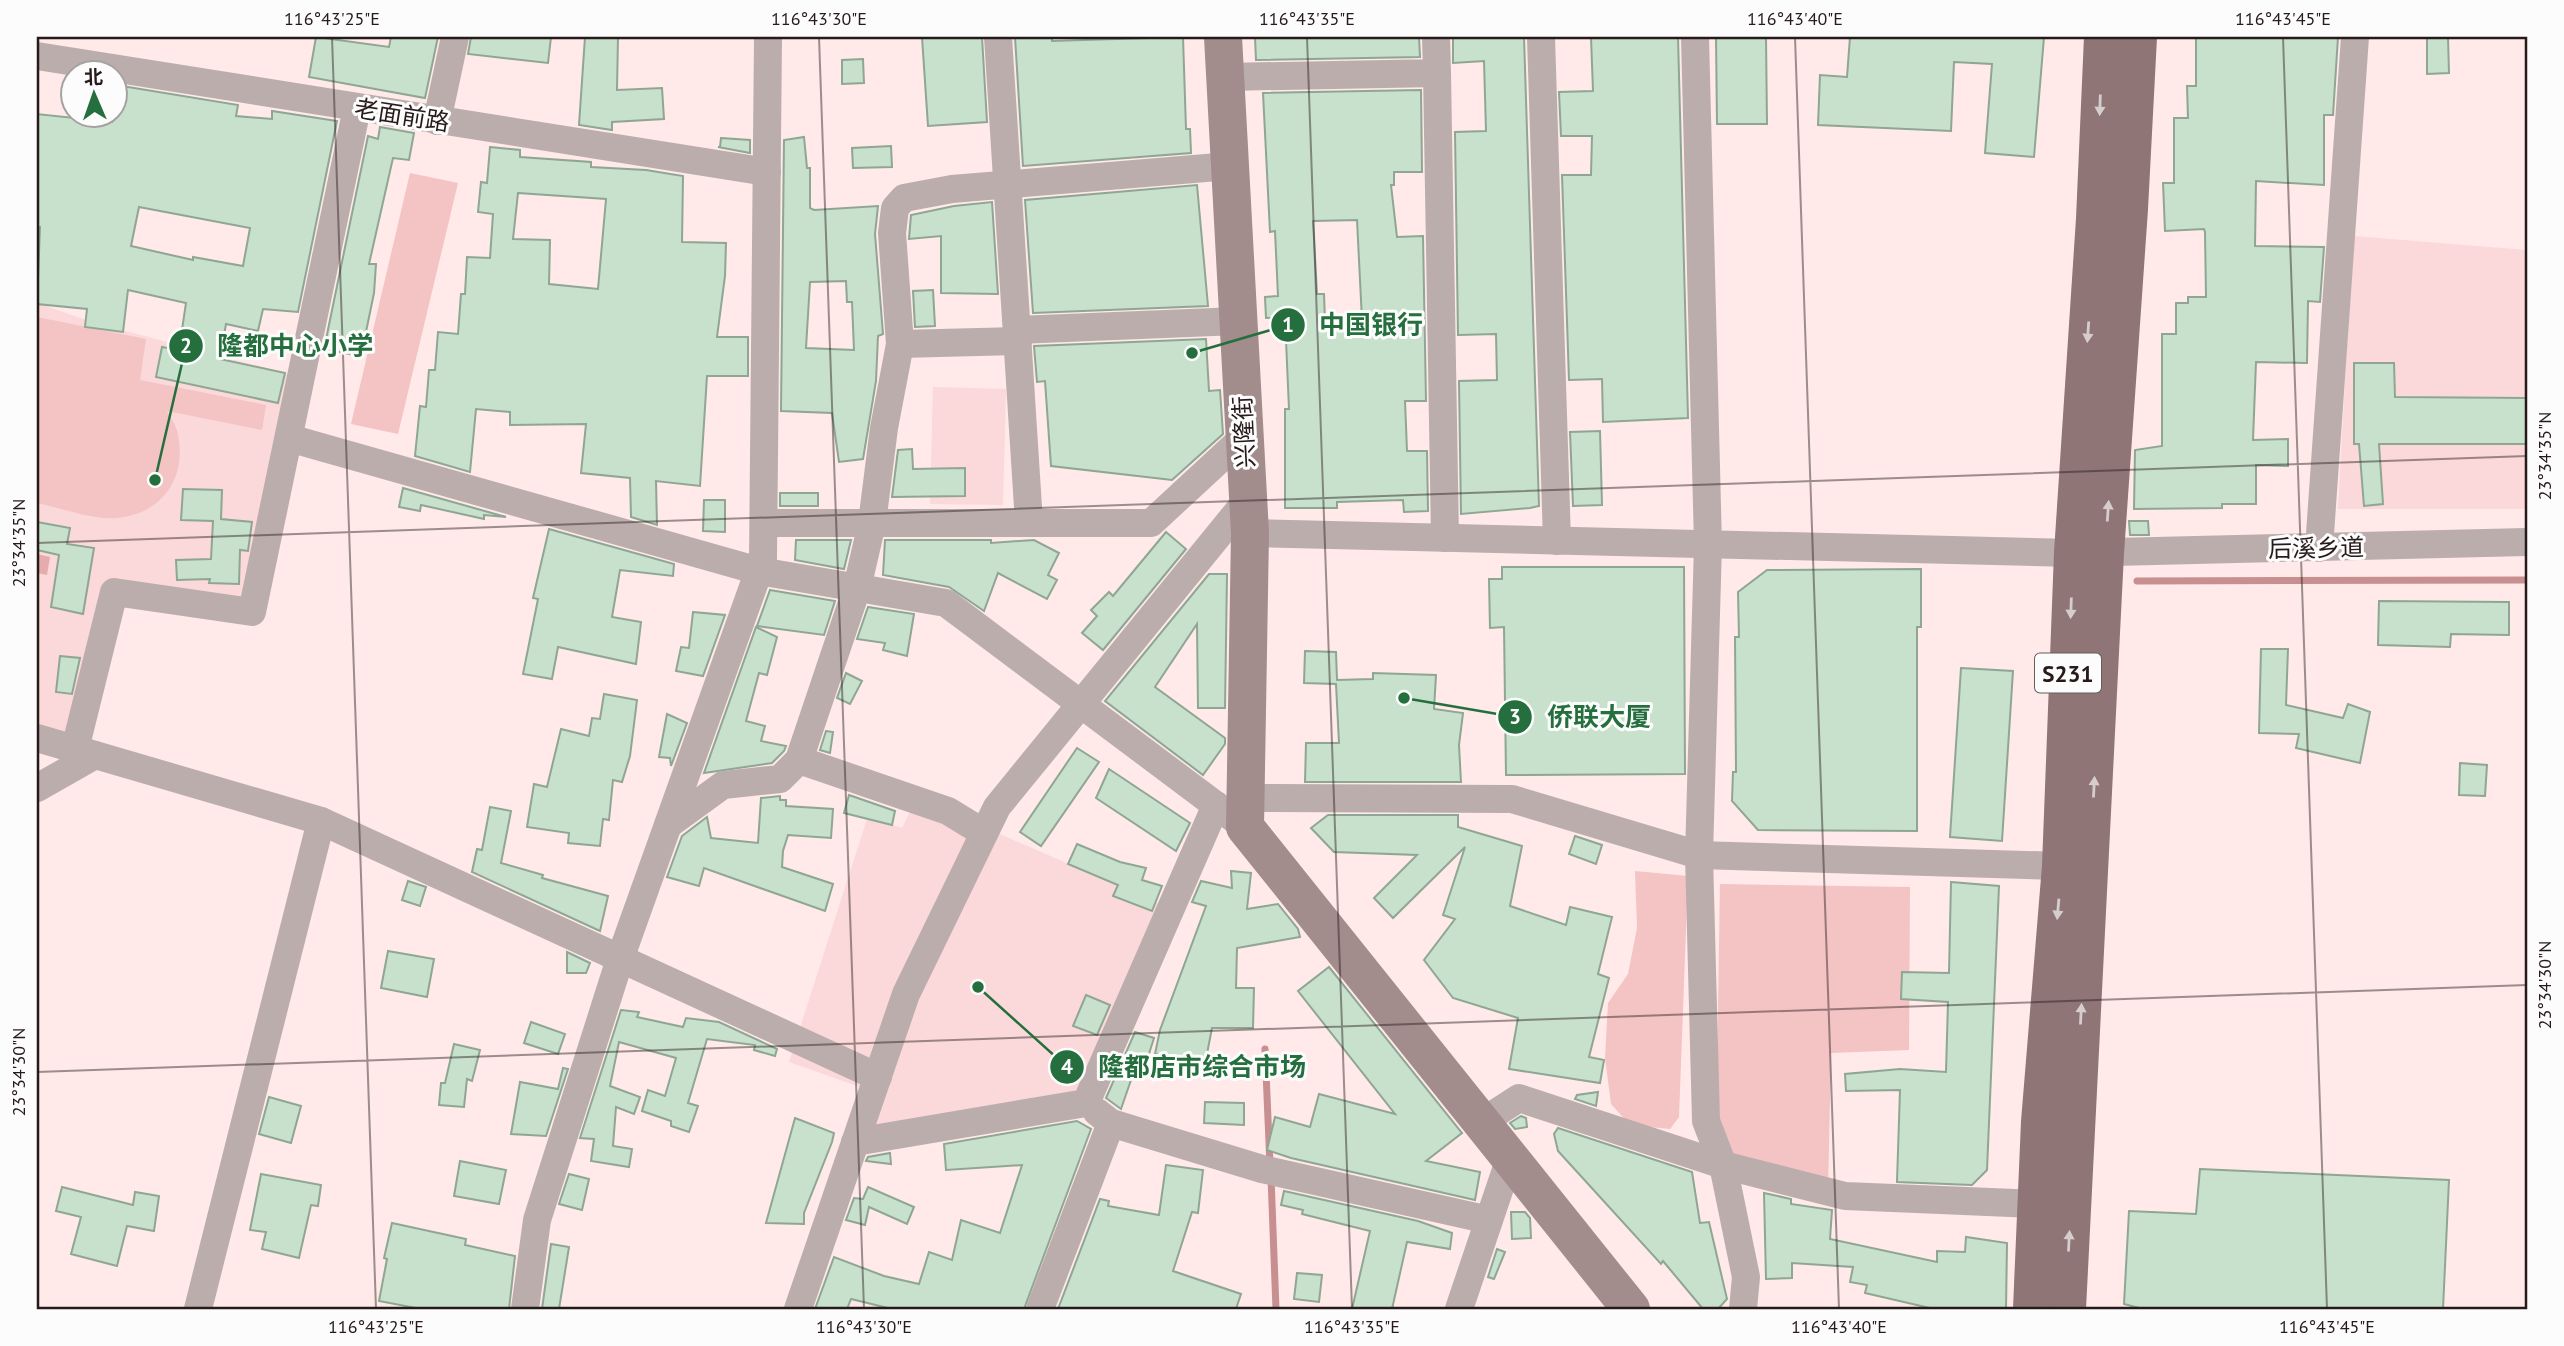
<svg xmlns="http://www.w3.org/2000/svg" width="2564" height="1346" viewBox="0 0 2564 1346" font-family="'PT Sans','Noto Sans SC',sans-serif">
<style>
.built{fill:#fbd8d9}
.green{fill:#f4c3c4}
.forest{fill:#e6abad}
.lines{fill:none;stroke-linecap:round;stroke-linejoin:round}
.stream{stroke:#c78f90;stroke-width:7}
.building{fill:#c8e1cd;stroke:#8ea693;stroke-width:2;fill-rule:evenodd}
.street{stroke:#bcadad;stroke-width:28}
.secondary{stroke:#a28c8c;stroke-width:38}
.primary{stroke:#8f7575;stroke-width:38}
.oneway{fill:#d6cdcd}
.ticks{fill:none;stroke:#261a1a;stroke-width:2;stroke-opacity:0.45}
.labels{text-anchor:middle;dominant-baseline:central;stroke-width:6;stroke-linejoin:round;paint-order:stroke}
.shield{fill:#fcfcfc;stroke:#665e5e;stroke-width:2}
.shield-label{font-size:23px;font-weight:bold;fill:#261a1a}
.street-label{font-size:24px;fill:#261a1a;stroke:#fcfcfc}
.leader{fill:none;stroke:#246f3d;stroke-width:2.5}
.callout-dot{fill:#246f3d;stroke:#fcfcfc;stroke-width:2.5}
.mark-label{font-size:21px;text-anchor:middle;font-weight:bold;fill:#fff}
.callout-label{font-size:26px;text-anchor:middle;font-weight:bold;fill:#246f3d;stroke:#fcfcfc;stroke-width:6;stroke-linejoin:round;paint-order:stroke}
.neatline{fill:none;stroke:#261a1a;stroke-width:2.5}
.ticks-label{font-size:18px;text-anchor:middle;fill:#261a1a}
</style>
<rect width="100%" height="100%" fill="#ffe9e9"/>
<g class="built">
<path d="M2353,236L2527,250V509H2338Z"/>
<path d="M37,303L92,322L295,376L247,603L116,583L80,743L37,732Z"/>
<path d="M933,387L1006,389L1003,505L930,504Z"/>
<path d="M917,798L1179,912L1086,1103L864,1139L880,1094L789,1062L868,816L902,828Z"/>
</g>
<g class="green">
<path d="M410,173L458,183L398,434L351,424Z"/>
<path d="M37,317L146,339L140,380L266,405L262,430L167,411C171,419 177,426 178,435C187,479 161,514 117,518C92,520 61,508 37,503Z"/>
<path d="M1635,871L1688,876L1679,1117L1670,1129L1630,1125L1611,1104L1605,1058L1608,1003L1628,974L1637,928Z"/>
<path d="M1720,884L1910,887L1909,1050L1831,1053L1828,1192L1726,1151L1716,1138Z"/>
</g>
<path class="forest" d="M37,554L50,557L47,575L37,573Z"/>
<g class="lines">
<g class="stream">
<path d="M2137,581L2527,580"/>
<path d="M1265,1049L1270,1165"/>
<path d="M1271,1177L1276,1309"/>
</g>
</g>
<g class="building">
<path d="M316,37L389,47L391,37H438L425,98L309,77Z"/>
<path d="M471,37H551L548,63L468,54Z"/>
<path d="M585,37H618L617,90L662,88L664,119L612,122V130L579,125Z"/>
<path d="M922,37H982L987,122L928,126Z"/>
<path d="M1015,37H1052V41L1183,37L1186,129H1190L1191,153L1023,166Z"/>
<path d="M1255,37H1419L1420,57L1256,60Z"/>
<path d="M1453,37H1524L1539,506L1530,508L1461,514L1459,381L1497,380L1496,334L1458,335L1455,132L1486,131L1484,61L1453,63Z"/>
<path d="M1591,37H1678L1688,418L1603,422L1602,379L1569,380L1562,175H1591L1592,136H1561L1559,92L1593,91Z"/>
<path d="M1716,37H1766L1767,124H1717Z"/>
<path d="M1850,37H2044L2034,157L1985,153L1992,64L1954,62L1951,131L1818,125L1820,75L1847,77Z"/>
<path d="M2196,37H2338L2333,115H2324V185L2256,181L2255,246L2324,247L2320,302L2308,301L2307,363L2256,362L2253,440L2288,439V466L2256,465V504H2222V508L2134,509L2135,450L2162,446V334H2176V303H2188V297H2206L2205,232L2204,229L2165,231L2163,183H2174V118H2188L2187,86H2196Z"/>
<path d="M2427,37H2448L2449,73L2427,74Z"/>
<path d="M863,59L864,83L842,84V60Z"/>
<path d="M116,85L238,105L236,116L272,119V111L337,121L298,312L263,309L258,331L226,324L220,359L285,373L278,403L156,377L162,347L179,350L186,303L128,290L123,332L85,327L87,309L37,304L40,227H37V114L112,122V116H116ZM139,207L250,228L243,266L193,257V260L131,246Z"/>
<path d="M1421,90L1422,172H1394V185H1391L1397,237L1423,236L1426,401H1405L1407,451H1427L1428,511L1404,512L1403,500L1337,502V508H1285V409H1289L1285,317L1266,318L1265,297L1278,296L1275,231L1270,232L1263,93ZM1357,220L1362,320L1325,322L1324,294H1317L1313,221Z"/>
<path d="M380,127L414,133L409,160L393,158L369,264H376L374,293L361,356L324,349L368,136L378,139Z"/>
<path d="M804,137L807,168H810V208L814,210L878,206L875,234L883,334L878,336L876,381L863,459L839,462L832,413L781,411L784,140ZM846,281L847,302H852L854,350L806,348L810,282Z"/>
<path d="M721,138L750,140V153L718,147H720Z"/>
<path d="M891,146L892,167L853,168L852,148Z"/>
<path d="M490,147L520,150V157L591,162V167L646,170L683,176L682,242L726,243L725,276L717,337H748V376H707L700,486L656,481L657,525L631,517L630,478L581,473L586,424L510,425V412L476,409L470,472L415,456L420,406L426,407L429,370H435L438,332L458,334L461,294H465L467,257L490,258L493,214L478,212L481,182L487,183ZM518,193L606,199L598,289L549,284L550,240L513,239Z"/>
<path d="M1197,185L1208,306L1033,313L1025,200Z"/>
<path d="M992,202L998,294L941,293V236L909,239L911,215L954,206Z"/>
<path d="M933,290L935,326L915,327L913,291Z"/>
<path d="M1206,339L1209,391L1220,390L1223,434L1172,480L1051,466L1045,381L1037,382L1034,346Z"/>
<path d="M2354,363H2394L2395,397L2527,398V444H2379L2383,504L2364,506L2359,444H2354Z"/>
<path d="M1600,431L1602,505L1573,506L1570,432Z"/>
<path d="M912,449L913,469L965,468V496L892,497L898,450Z"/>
<path d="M403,488L506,517L484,515V519L421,505L420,511L399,507Z"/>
<path d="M183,489L222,490L221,519L252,522L248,551L240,550L239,584L209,583L210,579L177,580L176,560L211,559L213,521L181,520Z"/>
<rect x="780" y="493" width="38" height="13"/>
<path d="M704,500H725V532L703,531Z"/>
<path d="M2129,521H2148L2149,535H2130Z"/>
<path d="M37,522L70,528L67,544L94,548L83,614L51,607L59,555L37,550Z"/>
<path d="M549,529L674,564L673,576L620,570L612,617L641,622L636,664L558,647L552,679L523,674L538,599L533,598Z"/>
<path d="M1166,532L1186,549L1103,650L1082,633L1097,616L1091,610L1109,592L1113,596Z"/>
<path d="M796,540H851L844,569L795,560Z"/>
<path d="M885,540H991V543L1034,540L1059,553L1048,575L1057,580L1047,599L998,573L984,611L949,587L883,575Z"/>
<path d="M1502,567H1684L1685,774L1506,775L1504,627L1490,628L1489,579H1502Z"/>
<path d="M1921,569V627H1917V831L1758,830L1732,801L1733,772H1736L1735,637H1739L1738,592L1767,570Z"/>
<path d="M1209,574H1227L1225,708H1198L1197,624L1155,687L1225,738V744L1203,775L1105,701Z"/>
<path d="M770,590L835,601L824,635L757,626Z"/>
<path d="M2379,601L2509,602V635L2451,634L2450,647L2378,645Z"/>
<path d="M868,607L914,614L907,656L883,650L885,643L857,639Z"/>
<path d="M693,612L725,615L703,676L676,671L681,647L689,648Z"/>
<path d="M756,627L777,637L767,675L759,673L746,721L765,726L761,741L786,746L784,751L772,763L704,773Z"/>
<path d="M2261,649H2288L2286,705L2343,718L2348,704L2370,712L2360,763L2296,748L2299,734L2259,733Z"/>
<path d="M1305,651L1336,652L1337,680L1373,679V673L1436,675L1434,709L1463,713L1459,745L1461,782H1305L1306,743H1339L1336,684L1304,683Z"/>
<path d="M60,656L80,658L72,694L56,692Z"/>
<path d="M1961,668L2013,671L2002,841L1950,837Z"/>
<path d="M846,673L862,681L850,704L837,698Z"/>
<path d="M604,694L637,700L630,756L622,782L613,780L609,820L603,819L600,846L568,843L569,833L527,827L534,784L547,787L561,729L589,736L592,718L600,719Z"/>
<path d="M667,714L687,723L671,766L670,758L659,757Z"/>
<path d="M826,731L833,732L830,753L820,750Z"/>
<path d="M1077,748L1099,762L1041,846L1020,832Z"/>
<path d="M2460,763L2487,765L2485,796L2459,795Z"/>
<path d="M1109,769L1190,823L1176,851L1096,798Z"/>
<path d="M849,795L895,811L892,825L844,813Z"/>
<path d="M780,796V800H786V806L833,809L831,838L788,835L783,851L782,867L833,884L825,911L704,868L699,886L667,877L682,836L707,817L711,838L758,843L761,798Z"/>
<path d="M490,807L511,811L501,863L543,875L542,878L608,896L600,931L472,872L477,849L482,850Z"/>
<path d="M1328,815H1458V827L1522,846L1510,906L1566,925L1570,907L1612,917L1598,974L1609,978L1589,1057L1604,1060L1600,1083L1509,1069L1518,1018L1453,998L1424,960L1455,919L1443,915L1465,847L1393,918L1374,898L1417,855L1334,852L1311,828Z"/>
<path d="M1575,836L1602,845L1596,864L1569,854Z"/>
<path d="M1077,844L1120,862L1146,868L1142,880L1162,886L1152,911L1113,896L1118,885L1068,864Z"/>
<path d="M1231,871L1251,873L1247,909L1278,904L1298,929L1300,937L1237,948L1236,988H1254L1253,1028H1212L1205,1064L1155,1054L1160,1030L1206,906L1192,902L1201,881L1232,888Z"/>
<path d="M408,881L426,887L420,906L402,900Z"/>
<path d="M1951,882L1999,886L1987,1170L1972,1185L1897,1182L1900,1090L1846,1091L1845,1074L1900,1069L1946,1072L1948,1002L1901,999L1902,972L1949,973Z"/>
<path d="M388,951L434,959L427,997L381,988Z"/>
<path d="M567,952L590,963L586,973H567Z"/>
<path d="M1329,967L1462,1133L1426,1161L1480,1172L1475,1200L1291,1158L1267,1150L1275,1117L1310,1127L1319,1094L1395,1114L1298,991Z"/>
<path d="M1086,995L1110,1005L1097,1035L1073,1026Z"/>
<path d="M621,1010L639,1012L637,1017L683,1027L686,1018L719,1022L777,1049L775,1056L754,1050L755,1045L707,1039L688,1103L698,1106L689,1132L671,1126V1121L642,1111L648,1090L665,1096L676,1058L619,1042L610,1086L640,1097L634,1114L616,1107L613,1146L632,1149L629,1167L591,1161L594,1139L580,1138Z"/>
<path d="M531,1022L565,1034L558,1054L524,1043Z"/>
<path d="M1135,1032L1154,1038L1147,1060L1139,1057L1121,1109L1106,1098Z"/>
<path d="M454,1044L480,1050L472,1081L467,1079L464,1107L439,1105L441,1083H445Z"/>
<path d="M563,1068L568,1069L546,1136L511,1134L520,1082L558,1089Z"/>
<path d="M1598,1092L1596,1106L1575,1099L1577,1095Z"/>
<path d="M269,1097L301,1106L291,1143L259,1134Z"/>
<path d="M1205,1102L1244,1103V1125L1204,1123Z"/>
<path d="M1521,1116L1526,1118L1527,1127L1515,1129L1510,1123Z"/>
<path d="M795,1118L834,1133L832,1142L804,1213V1224L766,1223Z"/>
<path d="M1077,1121L1091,1129L1024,1309H892L851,1299L847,1309H815L834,1257L884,1276L919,1284L929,1252L952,1260L961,1220L1000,1233L1022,1165L946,1170L944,1144Z"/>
<path d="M1558,1128L1692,1172L1700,1223L1709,1222L1727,1299L1718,1309H1703L1663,1261L1661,1264L1558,1151L1554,1134Z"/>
<path d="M890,1153L891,1164L866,1161L868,1157Z"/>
<path d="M460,1161L506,1170L499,1204L454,1196Z"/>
<path d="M1166,1165L1203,1170L1198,1213L1192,1212L1173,1271L1241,1294L1236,1309H1058L1100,1199L1109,1201L1108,1206L1159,1215Z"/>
<path d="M2200,1169L2449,1180L2443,1309H2143L2124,1304L2129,1211L2196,1214Z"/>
<path d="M261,1174L321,1185L318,1206L311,1205L299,1258L262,1249L266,1232L250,1230Z"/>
<path d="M569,1174L589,1179L582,1210L559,1204Z"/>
<path d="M62,1187L133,1205L135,1192L159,1196L154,1231L127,1226L117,1266L71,1254L81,1217L56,1211Z"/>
<path d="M868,1187L914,1207L907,1224L869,1207L865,1225L846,1220L854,1198L863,1199Z"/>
<path d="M1284,1191L1418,1221L1452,1233L1450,1249L1407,1242L1392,1309H1352L1370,1231L1302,1214L1303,1210L1281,1205Z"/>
<path d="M1764,1193L1791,1199V1204L1832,1210L1830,1239L1937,1262V1251L1965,1252L1966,1237L2007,1243L2006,1309H1934L1865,1293L1867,1285L1850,1282L1853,1267L1792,1263V1278L1766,1279Z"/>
<path d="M1511,1212H1525L1530,1218L1531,1238L1512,1239Z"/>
<path d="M392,1223L466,1239L465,1245L515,1256L509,1309H421L379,1301L387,1259L384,1258Z"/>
<path d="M551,1244L569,1247L559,1309H542Z"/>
<path d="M1497,1249L1505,1252L1494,1279L1488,1277Z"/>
<path d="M1297,1273L1322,1275L1319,1302L1294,1299Z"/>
</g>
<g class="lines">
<g class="street">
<path d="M998,37L1029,523"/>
<path d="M1541,37L1557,541"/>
<path d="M1695,37L1708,545L1699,855L1706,1121L1723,1165L1746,1277L1743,1309"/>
<path d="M37,56L767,172"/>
<path d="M1437,73L1445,538"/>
<path d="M1225,77L1437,73L1436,37"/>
<path d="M437,121L455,37"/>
<path d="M1017,330L1238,321"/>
<path d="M900,344L1018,341"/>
<path d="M289,438L759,571L946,603L1245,827"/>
<path d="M764,523H1151L1245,436"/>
<path d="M1250,533L2073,553L2527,542"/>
<path d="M2319,548L2355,37"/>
<path d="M37,738L321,821L878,1077"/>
<path d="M75,749L114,592L252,612L357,108"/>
<path d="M799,760L948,811L984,833"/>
<path d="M37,788L95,755"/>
<path d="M1246,798L1512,799L1699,855L2061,866"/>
<path d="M668,825L723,785L780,779L799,760L857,588L872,523L884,428L900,344L892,233L895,208L904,198L952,189L1230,166"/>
<path d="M1482,1122L1519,1098L1723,1165L1845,1196L2037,1204"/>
<path d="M1111,1123L1262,1169L1489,1220"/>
<path d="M855,1142L1086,1103L1216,805"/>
<path d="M198,1309L321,821"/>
<path d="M525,1309L537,1220L620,959L763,559L768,37"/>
<path d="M798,1309L906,994L997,807L1248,499"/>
<path d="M1040,1309L1111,1123L1097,1112"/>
<path d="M1459,1309L1510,1158"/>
</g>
<path class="secondary" d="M1223,37L1250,533L1245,827L1631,1309"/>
<g class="primary">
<path d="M2032,1309L2040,1122L2061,866L2073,553L2095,219L2103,37"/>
<path d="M2067,1309L2105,553L2129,209L2138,37"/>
</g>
</g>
<defs><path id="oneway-solid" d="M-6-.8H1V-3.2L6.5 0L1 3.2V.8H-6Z" transform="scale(1.75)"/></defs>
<g class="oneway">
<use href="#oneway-solid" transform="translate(2100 105) rotate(92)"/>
<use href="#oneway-solid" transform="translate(2088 332) rotate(94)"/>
<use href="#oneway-solid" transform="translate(2108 511) rotate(-86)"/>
<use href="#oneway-solid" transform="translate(2071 608) rotate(92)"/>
<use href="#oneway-solid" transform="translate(2094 787) rotate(-87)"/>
<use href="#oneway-solid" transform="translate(2058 909) rotate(95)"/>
<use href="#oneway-solid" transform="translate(2081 1014) rotate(-87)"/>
<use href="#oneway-solid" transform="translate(2069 1241) rotate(-87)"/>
</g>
<path class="ticks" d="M332,37L376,1309M819,37L864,1309M1307,37L1352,1309M1795,37L1839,1309M2283,37L2327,1309M37,543L2527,456M37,1072L2527,985"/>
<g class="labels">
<rect class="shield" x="2035" y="653.5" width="66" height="39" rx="5"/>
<g class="shield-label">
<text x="2068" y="673">S231</text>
</g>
<g class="street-label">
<text transform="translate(402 115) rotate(9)">老面前路</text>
<text transform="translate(1244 432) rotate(-93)">兴隆街</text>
<text transform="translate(2316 548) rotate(-1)">后溪乡道</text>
</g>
</g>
<path class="leader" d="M1192 353L1288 325M155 480L186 346M1404 698L1515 717M978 987L1067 1067"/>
<g class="callout-dot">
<circle cx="1192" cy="353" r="7"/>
<circle cx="155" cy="480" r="7"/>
<circle cx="1404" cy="698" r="7"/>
<circle cx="978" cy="987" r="7"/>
<circle cx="1288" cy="325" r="18"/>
<circle cx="186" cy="346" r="18"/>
<circle cx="1515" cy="717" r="18"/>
<circle cx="1067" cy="1067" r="18"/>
</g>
<g class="mark-label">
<text x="1288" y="332">1</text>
<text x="186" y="353">2</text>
<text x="1515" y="724">3</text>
<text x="1067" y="1074">4</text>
</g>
<g class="callout-label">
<text x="1371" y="334">中国银行</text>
<text x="295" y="355">隆都中心小学</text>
<text x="1599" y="726">侨联大厦</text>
<text x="1202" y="1076">隆都店市综合市场</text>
</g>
<rect width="2564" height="1346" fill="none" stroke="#fcfcfc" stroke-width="77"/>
<g transform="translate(94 94) rotate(358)"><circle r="33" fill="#fcfcfc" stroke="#a6a2a2" stroke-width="2"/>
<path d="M0-5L12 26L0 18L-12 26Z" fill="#246f3d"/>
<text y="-10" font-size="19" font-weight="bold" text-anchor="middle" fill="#261a1a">北</text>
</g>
<rect x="38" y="38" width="2488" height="1270" class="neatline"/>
<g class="ticks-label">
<text x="332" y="25">116°43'25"E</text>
<text x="819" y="25">116°43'30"E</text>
<text x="1307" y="25">116°43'35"E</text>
<text x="1795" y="25">116°43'40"E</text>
<text x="2283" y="25">116°43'45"E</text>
<text transform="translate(2545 456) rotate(-90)" y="6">23°34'35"N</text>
<text transform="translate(19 543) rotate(-90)" y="6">23°34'35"N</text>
<text transform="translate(2545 985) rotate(-90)" y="6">23°34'30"N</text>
<text transform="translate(19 1072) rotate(-90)" y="6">23°34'30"N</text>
<text x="376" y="1333">116°43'25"E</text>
<text x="864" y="1333">116°43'30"E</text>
<text x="1352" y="1333">116°43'35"E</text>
<text x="1839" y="1333">116°43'40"E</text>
<text x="2327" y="1333">116°43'45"E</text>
</g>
</svg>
